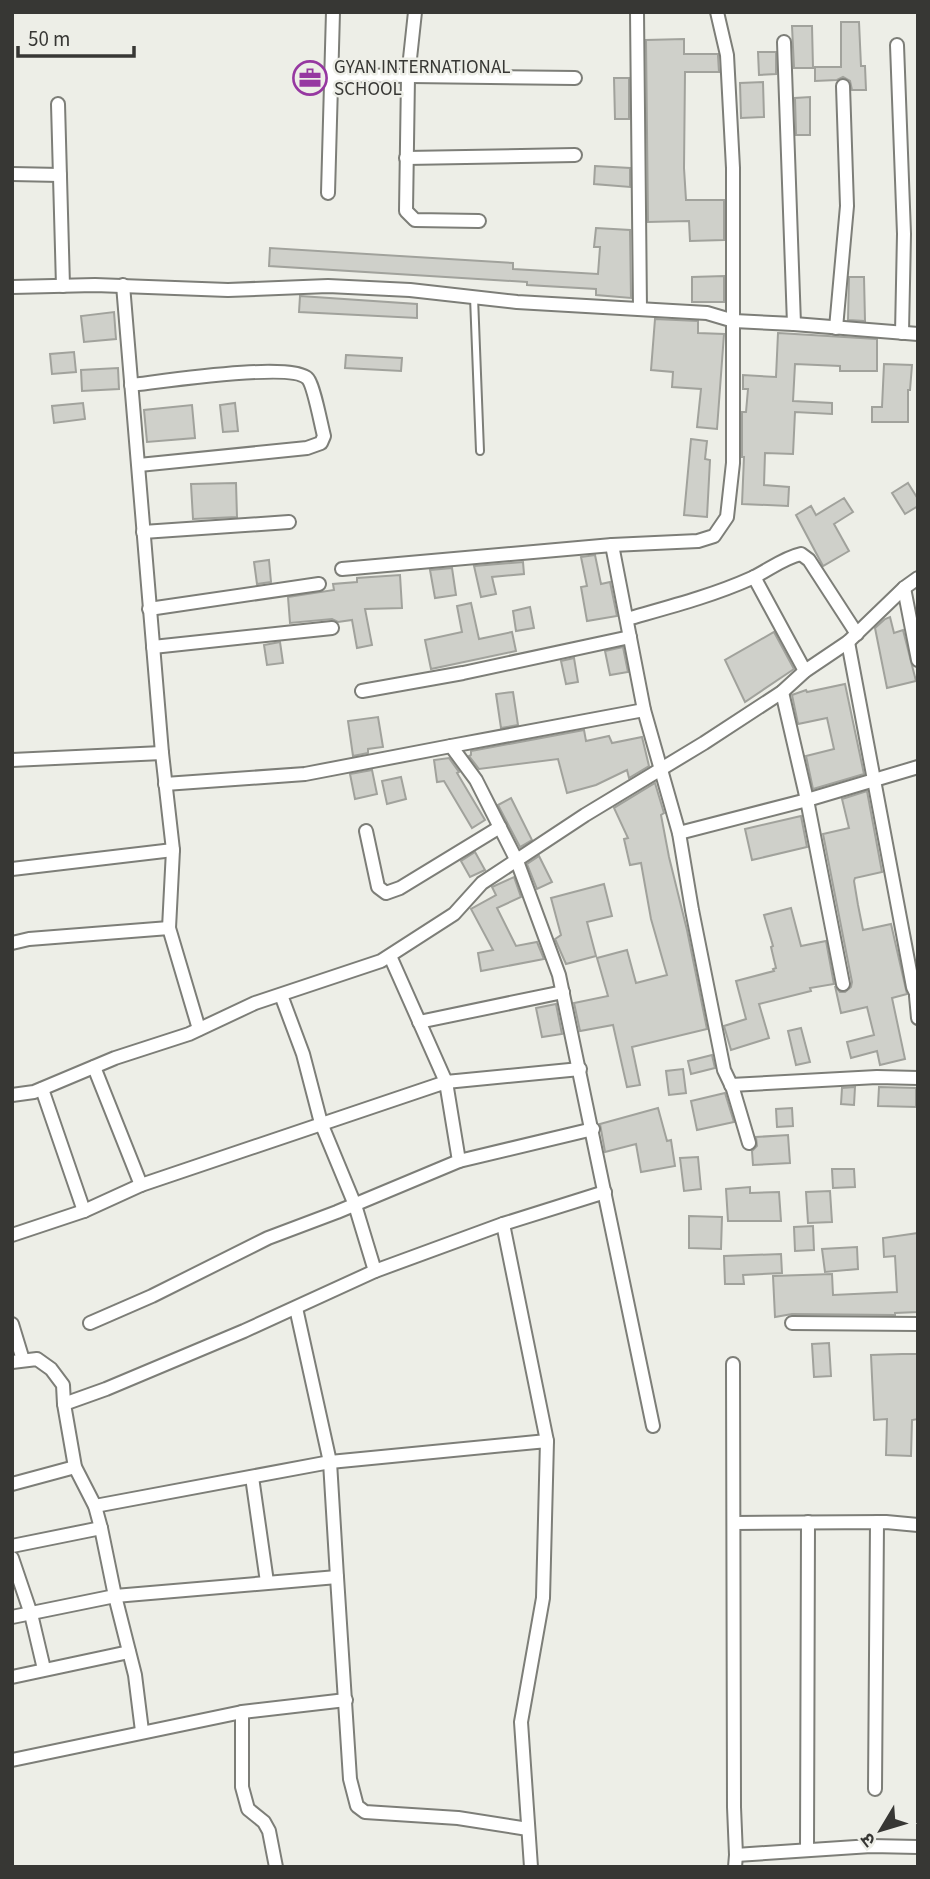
<svg xmlns="http://www.w3.org/2000/svg" width="930" height="1879" viewBox="0 0 930 1879" font-family="'Source Sans 3','Noto Sans Devanagari',sans-serif">
<style>
.building{fill:#cfd0ca;stroke:#a1a29c;stroke-width:2}
.lines{fill:none;stroke-linecap:round;stroke-linejoin:round}
.service-casing{stroke:#7d7e78;stroke-width:10}
.minor-casing{stroke:#7d7e78;stroke-width:16}
.service{stroke:#fff;stroke-width:6}
.minor{stroke:#fff;stroke-width:12}
.labels{text-anchor:middle;dominant-baseline:central;stroke-width:5;stroke-linejoin:round;paint-order:stroke}
.poi-label{font-size:19px;fill:#373734;stroke:#edeee7;text-anchor:start}
</style>
<rect width="100%" height="100%" fill="#edeee7"/>
<g class="building">
<path d="M841,22H859L861,66H865L866,90H852L850,81L843,77L837,80L815,81V67H841Z"/>
<path d="M792,26H812L813,68H794Z"/>
<path d="M684,39V54H718V56L719,72H685L684,168L686,200H724V240L690,241L689,221L648,222L646,40Z"/>
<path d="M758,52H776V74L759,75Z"/>
<path d="M614,78H629V119H615Z"/>
<path d="M763,82L764,117L741,118L740,83Z"/>
<path d="M810,97V135H796L795,98Z"/>
<path d="M595,166L630,168V187L594,184Z"/>
<path d="M596,228L630,230L631,298L596,295V289L527,285V282L269,266L270,248L513,263V269L598,274L600,247H594Z"/>
<path d="M724,276V302H692V277Z"/>
<path d="M849,277H864L865,321L848,320Z"/>
<path d="M300,296L417,304V318L299,312Z"/>
<path d="M114,312L116,339L84,342L81,316Z"/>
<path d="M655,319L698,321V333L724,334L717,429L697,427L701,389L672,387L673,372L651,370Z"/>
<path d="M778,333L877,339V371H840V366L795,364L793,401L832,403V414L795,412L793,454L765,453L764,485L789,487L788,506L742,504L744,457H742V412H746L748,389H743V375L776,377Z"/>
<path d="M74,352L76,372L52,374L50,354Z"/>
<path d="M346,355L402,358L401,371L345,368Z"/>
<path d="M884,364L912,365L910,390H908V422H872V407H882Z"/>
<path d="M118,368L119,389L82,391L81,370Z"/>
<path d="M83,403L85,419L54,423L52,406Z"/>
<path d="M235,403L238,431L223,432L220,405Z"/>
<path d="M192,405L195,438L147,442L144,410Z"/>
<path d="M691,439L707,441L705,459L710,460L707,517L684,515Z"/>
<path d="M236,483L237,517L193,519L191,484Z"/>
<path d="M908,483L918,499V506L905,514L892,493Z"/>
<path d="M844,498L853,512L834,524L849,551L823,566L796,515L811,506L816,515Z"/>
<path d="M595,555L601,584L610,582L617,616L587,621L581,587L587,586L581,557Z"/>
<path d="M269,560L271,582L257,584L254,562Z"/>
<path d="M523,562L524,574L492,577L496,594L481,597L474,566Z"/>
<path d="M452,568L456,595L435,598L430,570Z"/>
<path d="M400,575L402,608L365,609L372,645L357,648L352,620L338,622L332,619L290,623L288,597L334,590L333,584L357,582V578Z"/>
<path d="M471,603L479,639L512,632L516,651L431,669L425,640L462,632L457,606Z"/>
<path d="M530,607L534,628L516,631L513,611Z"/>
<path d="M890,617L894,633L903,630L916,681L887,688L875,628L885,619Z"/>
<path d="M774,632L794,669L745,702L725,660Z"/>
<path d="M280,642L283,663L267,665L264,645Z"/>
<path d="M623,647L628,672L610,675L605,651Z"/>
<path d="M574,658L578,682L566,684L561,661Z"/>
<path d="M845,684L864,774L813,789L806,756L834,749L827,718L798,724L792,695L806,690L807,692Z"/>
<path d="M513,692L518,725L501,728L496,694Z"/>
<path d="M378,717L383,747L368,749V753L353,756L348,721Z"/>
<path d="M584,730L586,741L609,736L612,743L642,737L649,766L629,778L627,770L596,785L567,793L558,759L479,769L469,756L471,755V751Z"/>
<path d="M449,758L459,772L457,773L485,820L472,828L444,781L437,782L434,760Z"/>
<path d="M372,770L377,794L355,799L350,774Z"/>
<path d="M401,777L406,799L387,804L382,781Z"/>
<path d="M655,783L664,813L661,815L669,857L687,930L707,1029L632,1047L640,1085L627,1087L613,1025L580,1031L574,1003L608,996L597,958L627,950L636,983L667,975L651,919L641,863L630,865L624,839L628,838L614,808Z"/>
<path d="M867,791L882,872L855,878L854,881L858,905L863,930L891,924L907,994L892,998L905,1059L880,1065L877,1051L851,1058L847,1042L874,1035L867,1007L841,1013L835,986L840,992H845L851,987L852,982L823,834L849,828L842,799Z"/>
<path d="M511,798L532,840L520,847L498,805Z"/>
<path d="M801,816L807,847L752,860L745,829Z"/>
<path d="M475,852L485,870L470,877L461,861Z"/>
<path d="M539,856L552,882L537,889L527,864Z"/>
<path d="M514,877L521,897L497,908L516,946L537,942L544,959L481,971L478,953L493,950L471,909L496,895L492,887Z"/>
<path d="M604,884L612,916L587,922L596,956L566,964L555,939L561,935L551,898Z"/>
<path d="M791,908L801,946L826,941L834,984L810,988L811,991L759,1004L769,1038L731,1050L724,1026L746,1019L736,981L774,971L773,969L776,968L771,947L773,946L764,915Z"/>
<path d="M556,1004L562,1034L542,1037L536,1008Z"/>
<path d="M801,1028L810,1062L796,1065L788,1031Z"/>
<path d="M712,1055L715,1068L691,1074L688,1061Z"/>
<path d="M683,1069L686,1093L669,1095L666,1071Z"/>
<path d="M855,1087L854,1105L841,1104L842,1088Z"/>
<path d="M879,1087L916,1088V1107L878,1106Z"/>
<path d="M725,1093L734,1122L697,1130L691,1101Z"/>
<path d="M658,1108L667,1141L671,1140L675,1166L641,1172L636,1144L605,1152L600,1124Z"/>
<path d="M792,1108L793,1126L777,1127L776,1109Z"/>
<path d="M788,1135L790,1163L753,1165L752,1151L757,1146L756,1137Z"/>
<path d="M698,1157L701,1189L684,1191L680,1158Z"/>
<path d="M832,1169H854L855,1187L833,1188Z"/>
<path d="M750,1187V1193L779,1192L781,1221H728L726,1189Z"/>
<path d="M830,1191L832,1222L808,1223L806,1192Z"/>
<path d="M689,1216L722,1217L721,1249L689,1248Z"/>
<path d="M813,1226L814,1250L795,1251L794,1227Z"/>
<path d="M918,1233V1312L895,1313V1315L792,1314L775,1317L773,1276L832,1274L833,1295L897,1292L895,1256L884,1257L883,1238Z"/>
<path d="M857,1247L858,1269L825,1272L822,1249Z"/>
<path d="M781,1254L782,1273L743,1275L744,1284H725L724,1256Z"/>
<path d="M829,1343L831,1376L814,1377L812,1344Z"/>
<path d="M902,1354H918V1419L912,1420L911,1456L886,1455L887,1419L874,1420L871,1355Z"/>
</g>
<g class="lines">
<g class="service-casing">
<path id="service" d="M474,297L480,451"/>
</g>
<g class="minor-casing">
<g id="minor">
<path d="M415,12L408,77L406,211L415,220L479,221"/>
<path d="M637,12L640,309"/>
<path d="M784,42L794,324"/>
<path d="M897,45L904,234L902,333"/>
<path d="M331,75L575,78"/>
<path d="M58,104L63,286"/>
<path d="M406,158L575,155"/>
<path d="M12,174L60,175"/>
<path d="M328,193L333,12"/>
<path d="M123,285L162,753L173,850L169,928L199,1029"/>
<path d="M12,287L95,285L228,290L328,286L410,290L517,302L707,313L734,321L794,324L918,334"/>
<path d="M836,328L847,206L843,86"/>
<path d="M131,385C159,382 293,361 308,379C314,386 321,425 324,436L321,443L307,448L139,465"/>
<path d="M143,532L289,522"/>
<path d="M612,545L644,710L679,833L692,910L724,1070L733,1089L749,1143"/>
<path d="M342,569L612,545L698,541L714,536L727,517L733,463V168L727,55L717,12"/>
<path d="M754,577L805,671"/>
<path d="M904,588L918,660"/>
<path d="M149,609L319,584"/>
<path d="M627,619C669,607 712,596 752,578C769,570 783,558 801,554L809,560L857,634"/>
<path d="M848,642L913,987L918,997"/>
<path d="M153,647L332,628"/>
<path d="M362,691L463,673L630,637"/>
<path d="M782,692L807,800L843,984"/>
<path d="M451,746L644,710"/>
<path d="M12,760L162,753"/>
<path d="M165,784L305,774L451,746L476,780L517,861L559,975L653,1426"/>
<path d="M366,831L378,887L386,893L400,888L500,827"/>
<path d="M679,833L807,800L918,767"/>
<path d="M12,869L173,850"/>
<path d="M12,943L29,939L169,928"/>
<path d="M390,956L446,1082L580,1069"/>
<path d="M281,995L303,1054L321,1123L355,1205L375,1271"/>
<path d="M916,996L918,1018"/>
<path d="M419,1022L563,992"/>
<path d="M94,1067L141,1185"/>
<path d="M731,1085L877,1077L918,1078"/>
<path d="M42,1089L84,1211"/>
<path d="M12,1095L34,1092L115,1058L189,1034L255,1003L381,961L454,914L482,883L585,815L704,743L782,692L805,671L848,642L904,588L918,578"/>
<path d="M459,1161L593,1129"/>
<path d="M503,1224L547,1441"/>
<path d="M12,1235L84,1211L141,1185L446,1082L459,1161L337,1212L268,1238L152,1296L90,1323"/>
<path d="M792,1323L918,1324"/>
<path d="M12,1324L23,1360"/>
<path d="M12,1362L37,1359L51,1369L63,1385L64,1404L75,1467L95,1506L101,1528L115,1596L135,1675L142,1731"/>
<path d="M733,1364L734,1807L736,1855L735,1867"/>
<path d="M64,1404L106,1389L244,1331L375,1271L503,1224L605,1192"/>
<path d="M252,1477L267,1582"/>
<path d="M12,1484L75,1467"/>
<path d="M95,1506L330,1462L547,1441L543,1598L521,1722L531,1867"/>
<path d="M734,1523L886,1522L918,1525"/>
<path d="M12,1546L101,1528"/>
<path d="M12,1558L31,1614L44,1669"/>
<path d="M337,1577L350,1779L357,1806L365,1812L458,1818L528,1829"/>
<path d="M12,1617L115,1596L337,1577L330,1462L296,1308"/>
<path d="M12,1677L129,1652"/>
<path d="M242,1712V1787L248,1809L264,1822L269,1831L276,1867"/>
<path d="M12,1760L242,1712L346,1700"/>
<path d="M875,1789L877,1522"/>
<path d="M807,1850L808,1522"/>
<path d="M736,1855L871,1846L918,1847"/>
</g>
</g>
<use href="#service" class="service"/>
<use href="#minor" class="minor"/>
</g>
<defs>
<g id="office-ring" transform="scale(1.75)"><circle r="9.5" fill="#edeee7" stroke="#9638a1" stroke-width="1.5"/><path d="M-6-3h4V-5.5h4V-3h4V5H-6ZM-1-4.5V-3h2v-1.5ZM-6 0V1H6V0Z" fill="#9638a1"/></g>
</defs>
<g fill-rule="evenodd">
<use href="#office-ring" x="310" y="78"/>
</g>
<g class="labels">
<g class="poi-label">
<text x="334" y="67">GYAN INTERNATIONAL<tspan x="334" dy="22">SCHOOL</tspan></text>
</g>
</g>
<rect width="930" height="1879" fill="none" stroke="#373734" stroke-width="28"/>
<g transform="translate(881 1830) rotate(232)" stroke="#edeee7" stroke-width="5" paint-order="stroke">
<path d="M0-5L12 26L0 18L-12 26Z" fill="#373734"/>
<text y="-10" font-size="19" font-weight="bold" text-anchor="middle" fill="#373734">उ</text>
</g>
<path d="M18 46v10h116v-10" fill="none" stroke="#373734" stroke-width="3.5"/>
<text x="28" y="46" font-size="21" fill="#373734" stroke="#edeee7" stroke-width="5" paint-order="stroke">50 m</text>
</svg>
